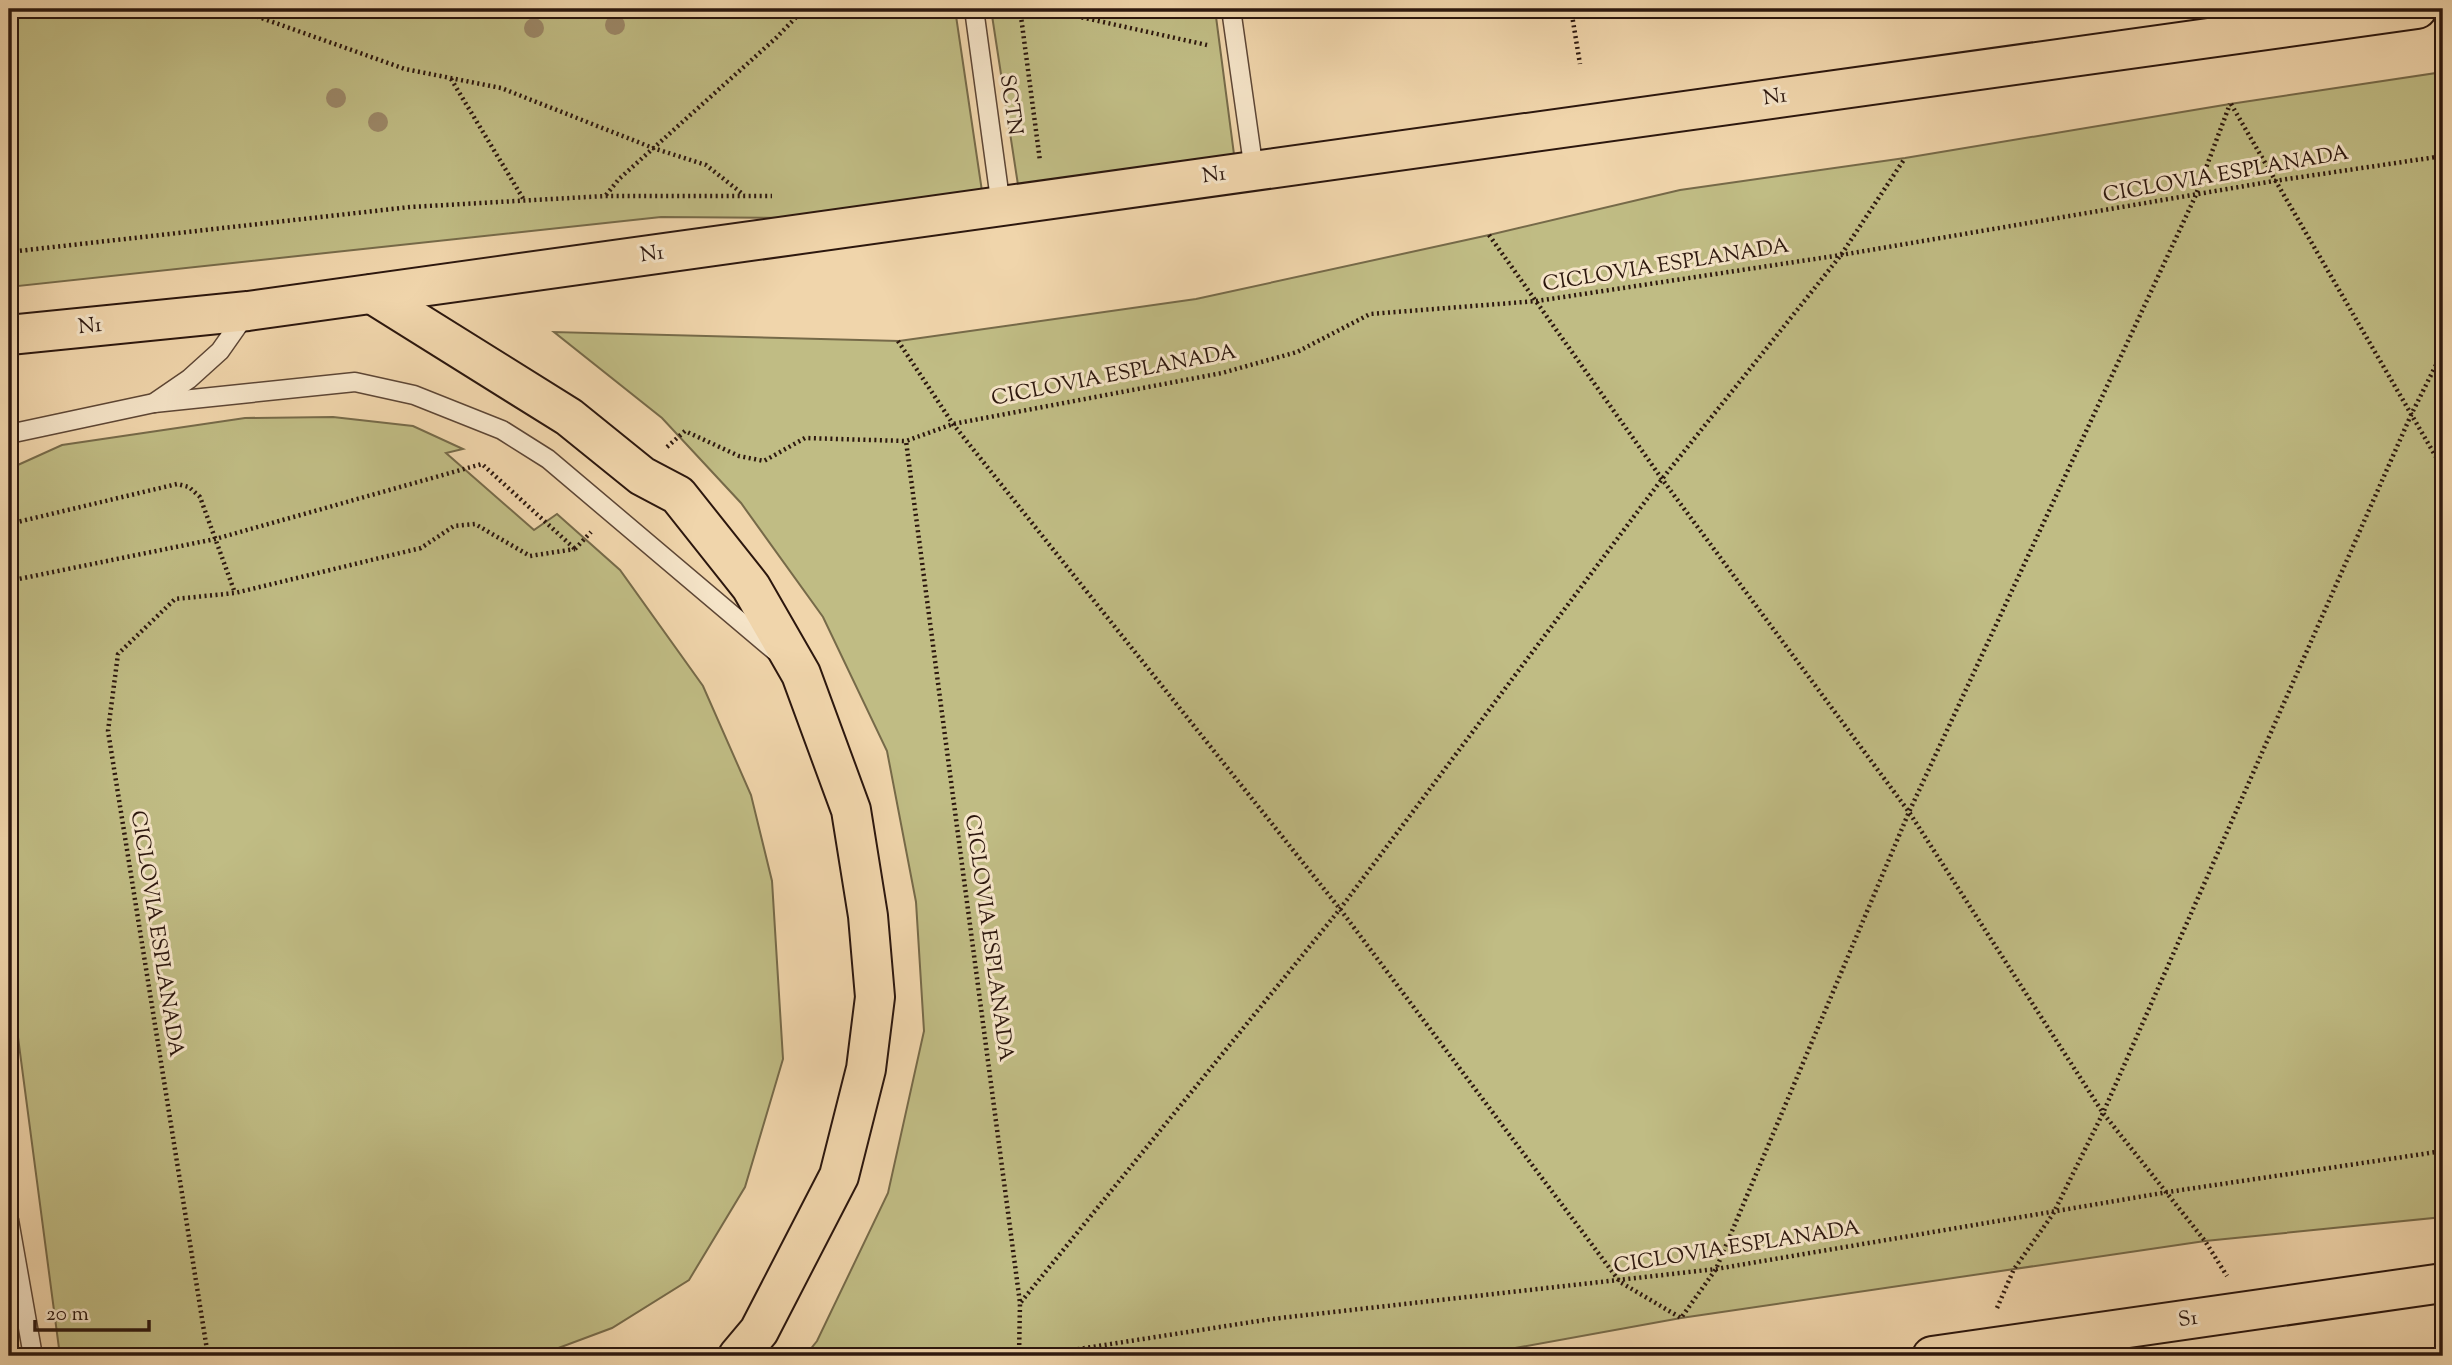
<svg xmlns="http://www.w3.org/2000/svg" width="2452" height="1365" viewBox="0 0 2452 1365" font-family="'Sorts Mill Goudy',serif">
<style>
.green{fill:#c0bc84;stroke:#766a49;stroke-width:2}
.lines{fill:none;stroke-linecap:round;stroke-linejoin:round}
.service-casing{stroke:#5d4635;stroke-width:21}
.trunk-casing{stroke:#2c170e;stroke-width:42}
.path{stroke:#2c170e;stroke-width:4.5;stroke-dasharray:2 3.5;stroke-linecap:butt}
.service{stroke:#f5e4c8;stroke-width:18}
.trunk{stroke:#f0d5ab;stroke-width:38}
.tree{fill:#9c8868}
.labels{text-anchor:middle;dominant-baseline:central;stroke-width:6;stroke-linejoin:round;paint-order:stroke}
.street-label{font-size:21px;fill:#2c170e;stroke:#f5e4c8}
</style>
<rect width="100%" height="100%" fill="#f0d5ab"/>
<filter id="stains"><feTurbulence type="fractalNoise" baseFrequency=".00286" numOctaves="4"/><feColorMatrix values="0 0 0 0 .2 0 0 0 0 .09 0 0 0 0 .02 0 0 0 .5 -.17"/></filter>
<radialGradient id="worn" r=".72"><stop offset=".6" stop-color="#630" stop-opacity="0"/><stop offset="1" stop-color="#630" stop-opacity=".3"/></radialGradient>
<g class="green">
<path d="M9,9H955L983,198L963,219L661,217L9,287Z"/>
<path d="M991,9H1215L1235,162L1022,211Z"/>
<path d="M2443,72V1217L2205,1241L1681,1318L1471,1356H805L817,1341L888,1193L924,1031L916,902L887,751L823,617L741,503L662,418L554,332L899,341L1196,299L1489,235L1680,190L1905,158L2230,104Z"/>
<path d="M333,417L413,426L463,449L446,453L534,530L557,514L620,570L703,686L751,795L772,881L783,1059L745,1187L689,1280L612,1328L537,1356H60L9,969V469L62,445L245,418Z"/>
</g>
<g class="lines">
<g class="service-casing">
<g id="service">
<path d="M974,9L999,192L996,207"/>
<path d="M1231,9L1254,171"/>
<path d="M154,403L355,382L414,395L502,430L548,459L775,651"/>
<path d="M9,434L154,403L189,379L220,351L246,314"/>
<path d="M9,1220L33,1356"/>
</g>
</g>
<g class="trunk-casing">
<g id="trunk">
<path d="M372,294L569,417L642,476L678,495L751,587L801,674L851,810L868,916L875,997L866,1069L839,1176L759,1331L738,1356"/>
<path d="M9,335L248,311L2417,9"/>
<path d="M1932,1356L2443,1283"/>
</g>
</g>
<g class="path">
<path d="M236,9L405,69L501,88L653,148L706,165L744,195"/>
<path d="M1020,9L1040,161"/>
<path d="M1044,9L1207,45"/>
<path d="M1571,9L1580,64"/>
<path d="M451,79L524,200"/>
<path d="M2231,104L2443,469"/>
<path d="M606,195L619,179L776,38L804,9"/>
<path d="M1489,235L1662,479L1909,812L2103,1113L2205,1241L2227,1276"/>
<path d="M9,252L410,207L605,196H772"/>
<path d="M898,341L953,424L1340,909L1620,1282L1681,1318L1716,1269L1909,812L2195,197L2230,104"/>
<path d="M667,447L685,431L739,456L764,461L805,438L906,441"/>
<path d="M9,524L177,484L189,487L200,497L235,593"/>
<path d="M575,549L591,532"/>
<path d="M9,581L215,539L482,464L575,549"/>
<path d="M1021,1302L1340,909L1662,479L1841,255L1905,158"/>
<path d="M1997,1308L2014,1269L2053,1214L2103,1113L2411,415L2443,351"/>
<path d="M208,1356L108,731L118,654L175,599L235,593L421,548L454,526L475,524L530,556L575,549"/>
<path d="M1019,1356L1020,1303L906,441L953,424L1222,373L1297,352L1370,314L1537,301L1841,255L2274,181L2443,156"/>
<path d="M1034,1356L1271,1319L1716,1269L2168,1192L2443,1151"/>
</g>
<use href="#service" class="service"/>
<use href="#trunk" class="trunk"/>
</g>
<g class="tree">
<circle cx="615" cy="25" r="10"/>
<circle cx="534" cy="28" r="10"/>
<circle cx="336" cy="98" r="10"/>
<circle cx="378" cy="122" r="10"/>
</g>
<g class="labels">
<g class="street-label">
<text transform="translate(1775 98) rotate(-8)">N1</text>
<text transform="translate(1010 105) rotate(82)">SCTN</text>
<text transform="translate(2226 175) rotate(-10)">CICLOVIA ESPLANADA</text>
<text transform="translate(1214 176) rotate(-8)">N1</text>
<text transform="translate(652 255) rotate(-8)">N1</text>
<text transform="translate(1666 266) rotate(-9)">CICLOVIA ESPLANADA</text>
<text transform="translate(90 327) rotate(-6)">N1</text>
<text transform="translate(1114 376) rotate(-11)">CICLOVIA ESPLANADA</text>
<text transform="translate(156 934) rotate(81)">CICLOVIA ESPLANADA</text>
<text transform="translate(988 938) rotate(82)">CICLOVIA ESPLANADA</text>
<text transform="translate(1737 1248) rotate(-9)">CICLOVIA ESPLANADA</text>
<text transform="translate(2188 1320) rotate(-8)">S1</text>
</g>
</g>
<rect width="2452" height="1365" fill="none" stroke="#f0d5ab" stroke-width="35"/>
<rect x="10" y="10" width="2431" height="1344" fill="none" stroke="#2c170e" stroke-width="3.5"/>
<rect x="18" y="18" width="2417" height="1330" fill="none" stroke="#2c170e" stroke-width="2"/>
<path d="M35 1320v10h114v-10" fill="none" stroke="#2c170e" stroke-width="3.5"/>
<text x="46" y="1320" font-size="21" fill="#2c170e" stroke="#f5e4c8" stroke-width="5" paint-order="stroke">20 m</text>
<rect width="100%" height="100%" filter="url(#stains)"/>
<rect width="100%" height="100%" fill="url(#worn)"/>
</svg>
